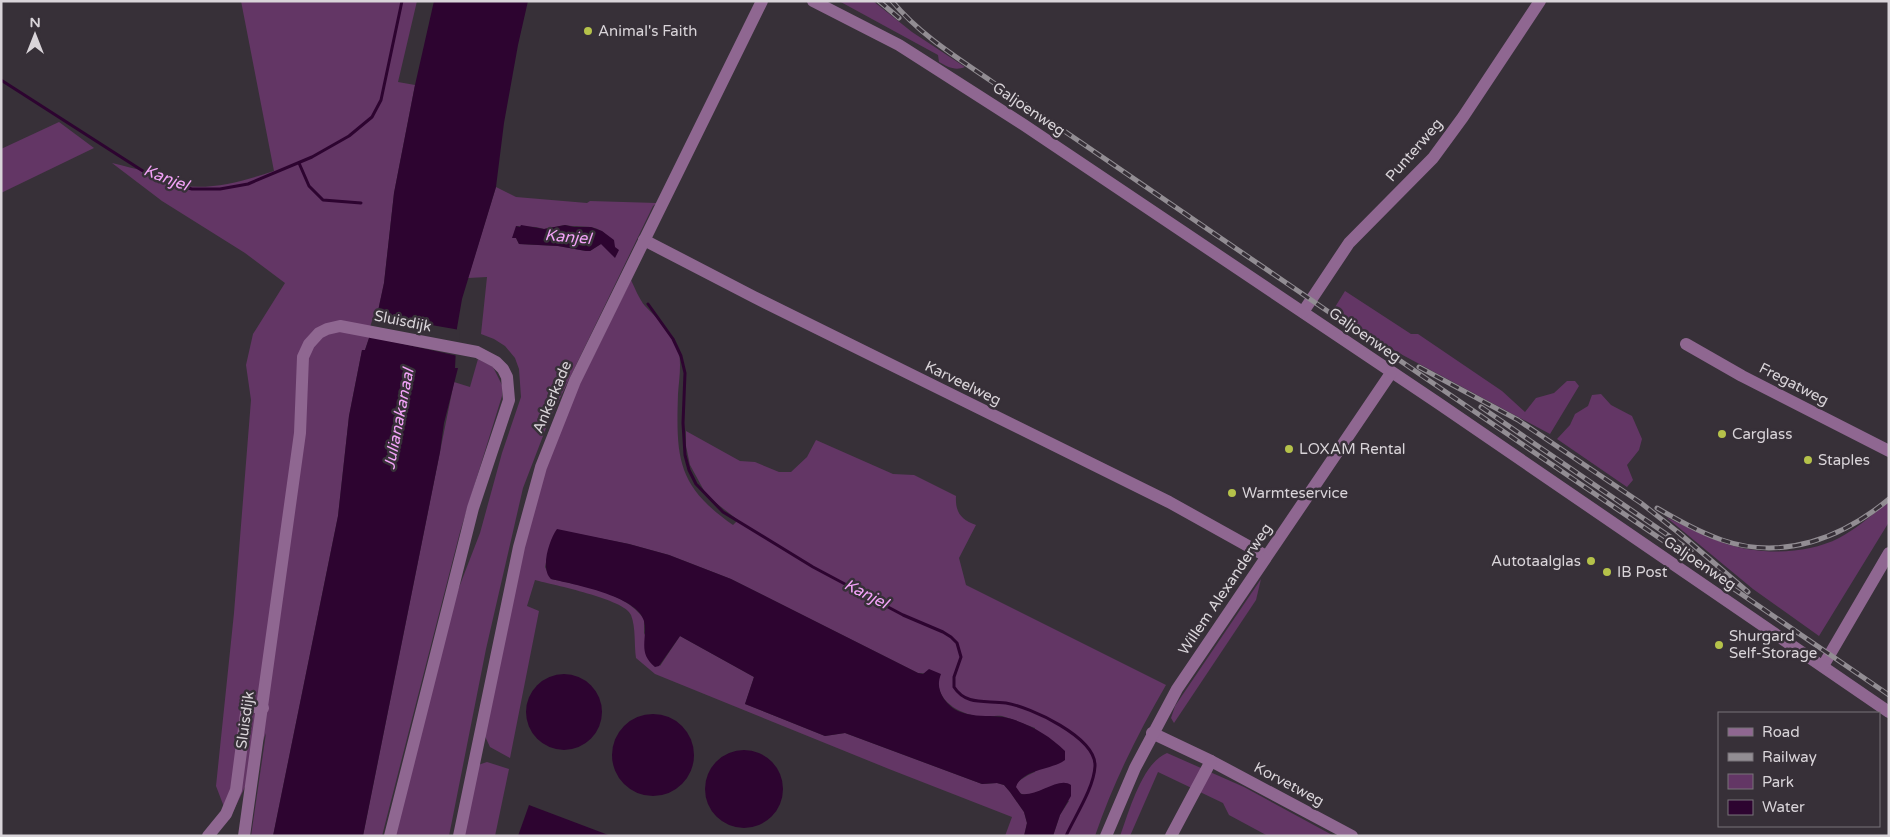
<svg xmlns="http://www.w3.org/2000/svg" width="1890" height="837" viewBox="0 0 1890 837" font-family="'Varela Round',sans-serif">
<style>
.green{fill:#633665;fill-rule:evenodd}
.water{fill:#2d0430}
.pier{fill:#373038}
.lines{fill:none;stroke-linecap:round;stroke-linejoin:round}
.stream{stroke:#2d0430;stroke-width:3}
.minor{stroke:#8f6791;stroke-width:12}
.rail-casing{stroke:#928d93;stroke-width:5}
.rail{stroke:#373038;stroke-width:3;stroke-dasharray:9;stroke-linecap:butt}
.poi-dot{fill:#b5c24a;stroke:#373038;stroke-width:2}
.labels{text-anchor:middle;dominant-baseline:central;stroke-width:5;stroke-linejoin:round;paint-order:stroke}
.poi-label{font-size:15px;fill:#d9d4d9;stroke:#373038;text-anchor:start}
.street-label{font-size:15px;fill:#d9d4d9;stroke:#373038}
.water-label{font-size:16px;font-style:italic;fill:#f3a3f8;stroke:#373038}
</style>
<rect width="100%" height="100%" fill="#373038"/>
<g class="green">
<path d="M241,1H417L398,82L415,85L394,193L384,283L378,311L365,350H362L349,416L338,516L273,836H251L266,733L245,787L229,820L216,786L234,613L251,400L246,365L253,334L285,283L245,253L162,201L112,163C123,166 135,168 145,172C151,175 156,179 162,181C200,194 238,183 274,171Z"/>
<path d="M839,1H873L912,32L965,67C955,71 948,67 939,62L938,55Z"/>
<path d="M59,122L94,148L1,193V149Z"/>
<path d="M496,187L516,197L587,203L590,201L657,203L653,206L548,423L523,488L486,649L449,836H392L453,603L480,533L502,453L521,397L519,369L515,358L505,346L494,339L481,334L487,277L468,278ZM565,225C577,228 591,224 601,231C607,234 611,242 615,247L601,244L590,251H586L558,246L519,244L516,238V226L536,227L544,229Z"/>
<path d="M631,280C635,288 639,299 645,306C657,319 672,330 678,348C682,362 679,380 678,394C676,458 677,486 733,525L738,520L707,496L690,465L686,446V431L740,461L755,462L779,472H791L807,457L816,440L893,474L914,475L956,496C955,512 961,520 976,525L959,558L966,585L1166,685C1138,733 1113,783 1095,836H1053L1060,815L1069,801C1058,798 1048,796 1038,794C1032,793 1028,796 1022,794C1003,787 1028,775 1035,772V728C1024,724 1013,719 1002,716C995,715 989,717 982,717C960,715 932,700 940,674L918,673L731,579L669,555L629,544L557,530L551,542L545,567L551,579C582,586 624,591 644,619V633L660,666L680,636L754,677L745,704L825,736L845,733L982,784L997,783L1004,785L1010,792L1024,812L1027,823L1024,836H1005L1012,817L889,769L655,674L636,658C634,644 636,628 631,615C625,599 553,585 535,580L527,606L539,611L510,758L490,747L482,730L532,499L564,416Z"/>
<path d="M1345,291L1411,334H1418L1502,391L1525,412L1536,398L1554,393L1567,381H1575L1579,386L1550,434L1397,352L1332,312Z"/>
<path d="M478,359L493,367L502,385V396L460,532L382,836H363L454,382L470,387Z"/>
<path d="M1601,394L1611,405L1632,416L1642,439L1639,450L1627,465L1633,480L1627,487L1557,439L1570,425L1575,414L1588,406L1592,395Z"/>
<path d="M1889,501V522L1819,636L1753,589L1666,517C1687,527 1708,538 1730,545C1763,555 1808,554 1839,538C1858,528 1873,514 1889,501Z"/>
<path d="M1261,579L1256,600L1174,723L1171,718L1175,706Z"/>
<path d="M1167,753L1244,787L1334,836H1268L1229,815L1223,803L1158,772L1130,836H1120C1129,812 1142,763 1167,753Z"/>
<path d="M487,762L509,769L495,836H462L475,766Z"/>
</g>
<g class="water">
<path d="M434,1H528L518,45L504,123L496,187L462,299L457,328L455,368H458L444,423L440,452L363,836H273L338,516L349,416L362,350H365L378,311L384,283L394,193L415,85Z"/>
<path d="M521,225L544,229L565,225L574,227H591L602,231L614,240L615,247L619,250L615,258L601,244L590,251H586L558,246L519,244L516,238H512L516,226L520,227Z"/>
<path d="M557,529L629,544L669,555L731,579L918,673L923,674L929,669L941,674C937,684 939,691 944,699C961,723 990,712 1012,719C1033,726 1050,736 1065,751V760C1052,770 1022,769 1016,787L1021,794C1037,797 1059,776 1071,785V796L1060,815L1053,836H1024L1027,823L1024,812L1010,792L1004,785L997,783L982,784L845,733L825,736L745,704L754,677L680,636L659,666L655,667C637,652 648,639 644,621C638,596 572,584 551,579C540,569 549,540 557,529Z"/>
<circle cx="564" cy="712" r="38"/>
<circle cx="653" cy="755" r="41"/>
<circle cx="744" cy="789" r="39"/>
<path d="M529,805L611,836H518Z"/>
</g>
<path class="pier" d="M374,315L460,330L458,356L367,336Z"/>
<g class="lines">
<g class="stream">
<path d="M1,80L146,173L173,184L192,189H220L248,184L312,157L349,136L372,117L381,100L402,1"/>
<path d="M299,163L309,186L323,200L361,203"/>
<path d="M648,304L673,339L681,356L685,373L683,423L685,455L689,470L696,484L723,512L813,567L903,615L943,632L951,637L957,643L961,657L954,677V687C966,706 986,700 1006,703C1030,707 1096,737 1095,766C1094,788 1075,816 1066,836"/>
</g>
<g class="minor">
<path d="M813,1L899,45L1024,125L1438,403L1889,712"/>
<path d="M644,240L754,297L1169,502L1266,556"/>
<path d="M1303,312L1349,243L1433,158L1463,117L1540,1"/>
<path d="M1686,344L1742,376L1889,451"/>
<path d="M1823,666L1889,553"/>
<path d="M1152,733L1211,761L1352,836"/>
<path d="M208,836L226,814L236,790L247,706L263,708"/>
<path d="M244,836L300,433L303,357L309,344L319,333L327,329L340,326L477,352L496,362L503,369L507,377L509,400L473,508L390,836"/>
<path d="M459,836L519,547L541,467L575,381L762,1"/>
<path d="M1106,836L1135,768L1177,689L1391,373"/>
<path d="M1171,836L1211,761"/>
</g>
<g class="rail-casing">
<g id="rail">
<path d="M879,1L899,18"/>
<path d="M892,1C919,34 956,57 991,81L1889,695"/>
<path d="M1419,367L1518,420L1641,503L1679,533L1748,592"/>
<path d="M1481,407L1691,551"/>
<path d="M1657,508C1678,520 1699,532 1722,540C1783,561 1842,538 1889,499"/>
</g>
</g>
<use href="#rail" class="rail"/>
</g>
<g class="poi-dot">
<circle cx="588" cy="31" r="5"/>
<circle cx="1722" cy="434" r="5"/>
<circle cx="1289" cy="449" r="5"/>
<circle cx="1808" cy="460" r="5"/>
<circle cx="1232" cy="493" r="5"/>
<circle cx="1591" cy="561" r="5"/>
<circle cx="1607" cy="572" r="5"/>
<circle cx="1719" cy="645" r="5"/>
</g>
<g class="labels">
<g class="poi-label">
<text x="598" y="31">Animal's Faith</text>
<text x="1732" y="434">Carglass</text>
<text x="1299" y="449">LOXAM Rental</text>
<text x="1818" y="460">Staples</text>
<text x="1242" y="493">Warmteservice</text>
<text x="1581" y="561" text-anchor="end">Autotaalglas</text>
<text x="1617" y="572">IB Post</text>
<text x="1729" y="636">Shurgard<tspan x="1729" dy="17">Self-Storage</tspan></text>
</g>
<g class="street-label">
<text transform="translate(1029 109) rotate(34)">Galjoenweg</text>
<text transform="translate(1414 150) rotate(-49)">Punterweg</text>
<text transform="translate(403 321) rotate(11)">Sluisdijk</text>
<text transform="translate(1365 335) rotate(35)">Galjoenweg</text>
<text transform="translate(963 383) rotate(26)">Karveelweg</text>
<text transform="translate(1794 384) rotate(27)">Fregatweg</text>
<text transform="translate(552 397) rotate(-67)">Ankerkade</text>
<text transform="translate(1700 563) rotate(34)">Galjoenweg</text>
<text transform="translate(1225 589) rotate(-56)">Willem Alexanderweg</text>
<text transform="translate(245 720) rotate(-82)">Sluisdijk</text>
<text transform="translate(1289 784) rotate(28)">Korvetweg</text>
</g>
<g class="water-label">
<text transform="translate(166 178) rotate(21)">Kanjel</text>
<text transform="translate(568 237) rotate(5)">Kanjel</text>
<text transform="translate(399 419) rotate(-79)">Julianakanaal</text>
<text transform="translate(866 594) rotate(27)">Kanjel</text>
</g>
</g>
<rect width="1890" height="837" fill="none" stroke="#d9d4d9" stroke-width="5"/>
<rect x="1718" y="712" width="162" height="115" fill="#373038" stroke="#787278"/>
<rect x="1728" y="728" width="25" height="8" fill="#8f6791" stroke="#787278"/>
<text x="1762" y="737" font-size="15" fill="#d9d4d9">Road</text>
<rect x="1728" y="753" width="25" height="8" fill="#928d93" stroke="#787278"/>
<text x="1762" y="762" font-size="15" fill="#d9d4d9">Railway</text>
<rect x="1728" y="774" width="25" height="15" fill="#633665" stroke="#787278"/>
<text x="1762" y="787" font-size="15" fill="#d9d4d9">Park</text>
<rect x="1728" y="800" width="25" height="15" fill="#2d0430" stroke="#787278"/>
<text x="1762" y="812" font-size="15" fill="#d9d4d9">Water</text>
<g transform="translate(35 35)" stroke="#373038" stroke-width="4" paint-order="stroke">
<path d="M0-4L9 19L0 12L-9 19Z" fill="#d9d4d9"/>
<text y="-8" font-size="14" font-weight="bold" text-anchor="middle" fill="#d9d4d9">N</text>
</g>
</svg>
